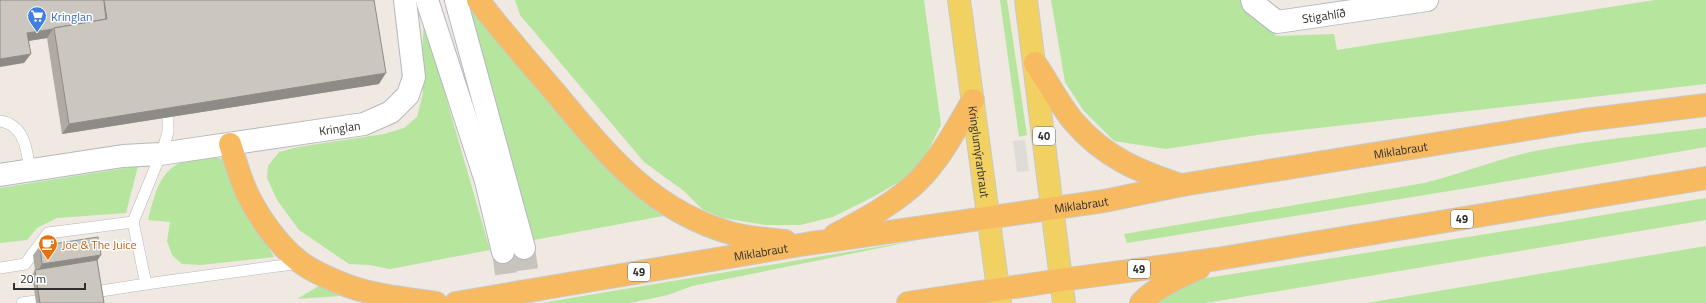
<svg xmlns="http://www.w3.org/2000/svg" width="1706" height="303" viewBox="0 0 1706 303" font-family="'Titillium Web',sans-serif">
<style>
.green{fill:#b6e59e}
.plaza{fill:#dfdcd8}
.lines{fill:none;stroke-linecap:round;stroke-linejoin:round}
.minor-tunnel{stroke:#c8c4bd;stroke-width:22;stroke-dasharray:22 11;stroke-linecap:butt}
.service-casing{stroke:#b4b7c1;stroke-width:12}
.minor-casing{stroke:#b4b7c1;stroke-width:24}
.primary-casing{stroke:#c9c9c9;stroke-width:24}
.trunk-casing{stroke:#c9c9c9;stroke-width:24}
.service{stroke:#fff;stroke-width:11}
.minor{stroke:#fff;stroke-width:22}
.primary{stroke:#f2d163;stroke-width:22}
.trunk{stroke:#f8ba60;stroke-width:22}
.wall{fill:#afaba4}
.shaded-wall{fill:#8e8b86}
.building{fill:#cbc7bf;stroke:#8e8b86}
.labels{text-anchor:middle;dominant-baseline:central;stroke-width:3;stroke-linejoin:round;paint-order:stroke}
.shield{fill:#fff;stroke:#6d6d6d;stroke-width:1}
.shield-label{font-size:11px;font-weight:bold;fill:#2e2e2e}
.street-label{font-size:12px;fill:#2e2e2e;stroke:#fff}
.shop-label{font-size:12px;fill:#366cbe;stroke:#fff;text-anchor:start}
.food-label{font-size:12px;fill:#c56008;stroke:#fff;text-anchor:start}
</style>
<rect width="100%" height="100%" fill="#efe9e1"/>
<g class="green">
<path d="M515,0H924L941,125L921,165L899,182L873,197L833,217L800,225H766L723,218L703,210L684,191L644,162L520,15Z"/>
<path d="M1000,0H1007L1027,135L1019,137Z"/>
<path d="M1051,0H1243L1250,16L1277,36L1334,34L1337,50L1655,0H1706V84L1257,135L1166,149L1114,141L1083,110L1065,82Z"/>
<path d="M468,6L594,152L663,216L534,240Z"/>
<path d="M424,21L490,250L390,269L370,265L349,264L299,230L277,200L267,178L268,166L279,152L298,147L384,134L404,128L417,117L423,93L422,52Z"/>
<path d="M1706,128V147L1474,187L1127,243L1124,234L1424,183C1461,174 1497,159 1535,151C1591,140 1649,135 1706,128Z"/>
<path d="M204,155L223,159L244,209L258,230L274,257L200,265L182,264L172,255L167,241L170,222L148,220C158,182 161,164 204,155Z"/>
<path d="M138,166L126,213L57,218L37,228L27,240L0,243V188Z"/>
<path d="M1706,198V220L1206,303H1153L1187,281L1537,226Z"/>
<path d="M919,240L692,286L668,295L630,303H541Z"/>
<path d="M1706,246V303H1367Z"/>
<path d="M319,286L340,296L297,299Z"/>
</g>
<path class="plaza" d="M1025,140L1029,171L1017,172L1013,141Z"/>
<g class="lines">
<g class="minor-tunnel">
<path d="M524,248L532,303"/>
<path d="M503,252L510,303"/>
</g>
<g class="service-casing">
<g id="service">
<path d="M0,121C25,125 27,150 30,171"/>
<path d="M133,222L164,146L168,132V117"/>
<path d="M0,268L25,264L48,233L133,222L146,284L88,293"/>
<path d="M146,284L300,263"/>
<path d="M22,303L49,299"/>
</g>
</g>
<g class="minor-casing">
<g id="minor">
<path d="M427,0L486,181L503,252"/>
<path d="M456,0L524,248"/>
<path id="s1" d="M1252,0L1253,3L1277,22L1427,0"/>
<path id="s2" d="M0,175L123,156L160,154L364,124L391,112L408,95L414,77L405,0"/>
</g>
</g>
<g class="primary-casing">
<g id="primary">
<path id="s3" d="M959,0L1000,303"/>
<path d="M1026,0L1064,303"/>
</g>
</g>
<g class="trunk-casing">
<g id="trunk">
<path d="M478,0C503,33 531,64 558,96C609,157 653,212 734,234C750,238 768,239 785,241"/>
<path d="M1035,63C1048,82 1059,104 1074,122C1104,157 1138,171 1180,185"/>
<path d="M230,144C235,160 240,178 247,193C259,218 278,245 300,262C313,272 345,286 361,290C385,297 411,299 436,303"/>
<path d="M835,235C865,219 896,203 920,179C942,156 957,127 973,100"/>
<path id="s4" d="M456,303L806,244L1104,201L1182,185L1584,120L1706,105"/>
<path d="M908,303L1061,280L1217,259L1706,178"/>
<path d="M1141,303C1156,287 1179,277 1199,268"/>
</g>
</g>
<use href="#service" class="service"/>
<use href="#minor" class="minor"/>
<use href="#primary" class="primary"/>
<use href="#trunk" class="trunk"/>
</g>
<g class="wall">
<path d="M0,0H374L379,84L62,134L47,38L29,41L24,63Z"/>
<path d="M40,246L101,255L97,260L104,303H36L32,275L35,270L33,255Z"/>
</g>
<g class="shaded-wall">
<path d="M53,29L47,38L21,42L27,33Z"/>
<path d="M31,54L24,63L0,67V59Z"/>
<path d="M386,73L379,84L62,134L69,124Z"/>
<path d="M101,255L95,264L36,274L42,264Z"/>
</g>
<g class="building">
<path d="M0,0H107H104V2L106,19L54,28L53,29L27,33L31,54L0,59Z"/>
<path d="M104,0H374L386,73L69,124L54,28L107,19Z"/>
<path d="M98,237L101,255L42,264L40,246Z"/>
<path d="M97,260L104,303H40L35,270Z"/>
</g>
<defs>
<g id="supermarket-pin" transform="scale(1)"><path d="M0 17L-7.5 6A9.5 9.5 0 1 1 7.5 6Z" fill="#3f7fe0" stroke="#fff"/><path d="M-6-5.5h2.5l.6 2H6L4.5 2H-2.5L-4.4-4H-6ZM-1.5 3.2a1.3 1.3 0 1 0 .1 0ZM3 3.2a1.3 1.3 0 1 0 .1 0Z" fill="#fff"/></g>
<g id="cafe-pin" transform="scale(1)"><path d="M0 17L-7.5 6A9.5 9.5 0 1 1 7.5 6Z" fill="#e8710a" stroke="#fff"/><path d="M-5.5-4.5H6V0H3Q3 3.5 0 3.5H-2.5Q-5.5 3.5-5.5 0ZM3-3.2v2h1.7v-2ZM-6 4.5H4V6H-6Z" fill="#fff"/></g>
</defs>
<g fill-rule="evenodd">
<use href="#supermarket-pin" x="37" y="16"/>
<use href="#cafe-pin" x="48" y="244"/>
</g>
<g class="labels">
<g class="shield">
<rect x="1033" y="127" width="22" height="18" rx="3"/>
<rect x="1451" y="210" width="22" height="18" rx="3"/>
<rect x="1128" y="260" width="22" height="18" rx="3"/>
<rect x="628" y="263" width="22" height="18" rx="3"/>
</g>
<g class="shield-label">
<text x="1044" y="136">40</text>
<text x="1462" y="219">49</text>
<text x="1139" y="269">49</text>
<text x="639" y="272">49</text>
</g>
<g class="street-label">
<text stroke="none"><textPath href="#s1" startOffset="81">Stigahlíð</textPath></text>
<text stroke="none"><textPath href="#s2" startOffset="343">Kringlan</textPath></text>
<text stroke="none"><textPath href="#s4" startOffset="957">Miklabraut</textPath></text>
<text stroke="none"><textPath href="#s3" startOffset="153">Kringlumýrarbraut</textPath></text>
<text stroke="none"><textPath href="#s4" startOffset="633">Miklabraut</textPath></text>
<text stroke="none"><textPath href="#s4" startOffset="309">Miklabraut</textPath></text>
</g>
<g class="shop-label">
<text x="51" y="16">Kringlan</text>
</g>
<g class="food-label">
<text x="62" y="244">Joe &amp; The Juice</text>
</g>
</g>
<path d="M14 283v6h71v-6" fill="none" stroke="#2e2e2e" stroke-width="2"/>
<text x="20" y="283" font-size="12" fill="#2e2e2e" stroke="#ffffff" stroke-width="3" paint-order="stroke">20 m</text>
</svg>
